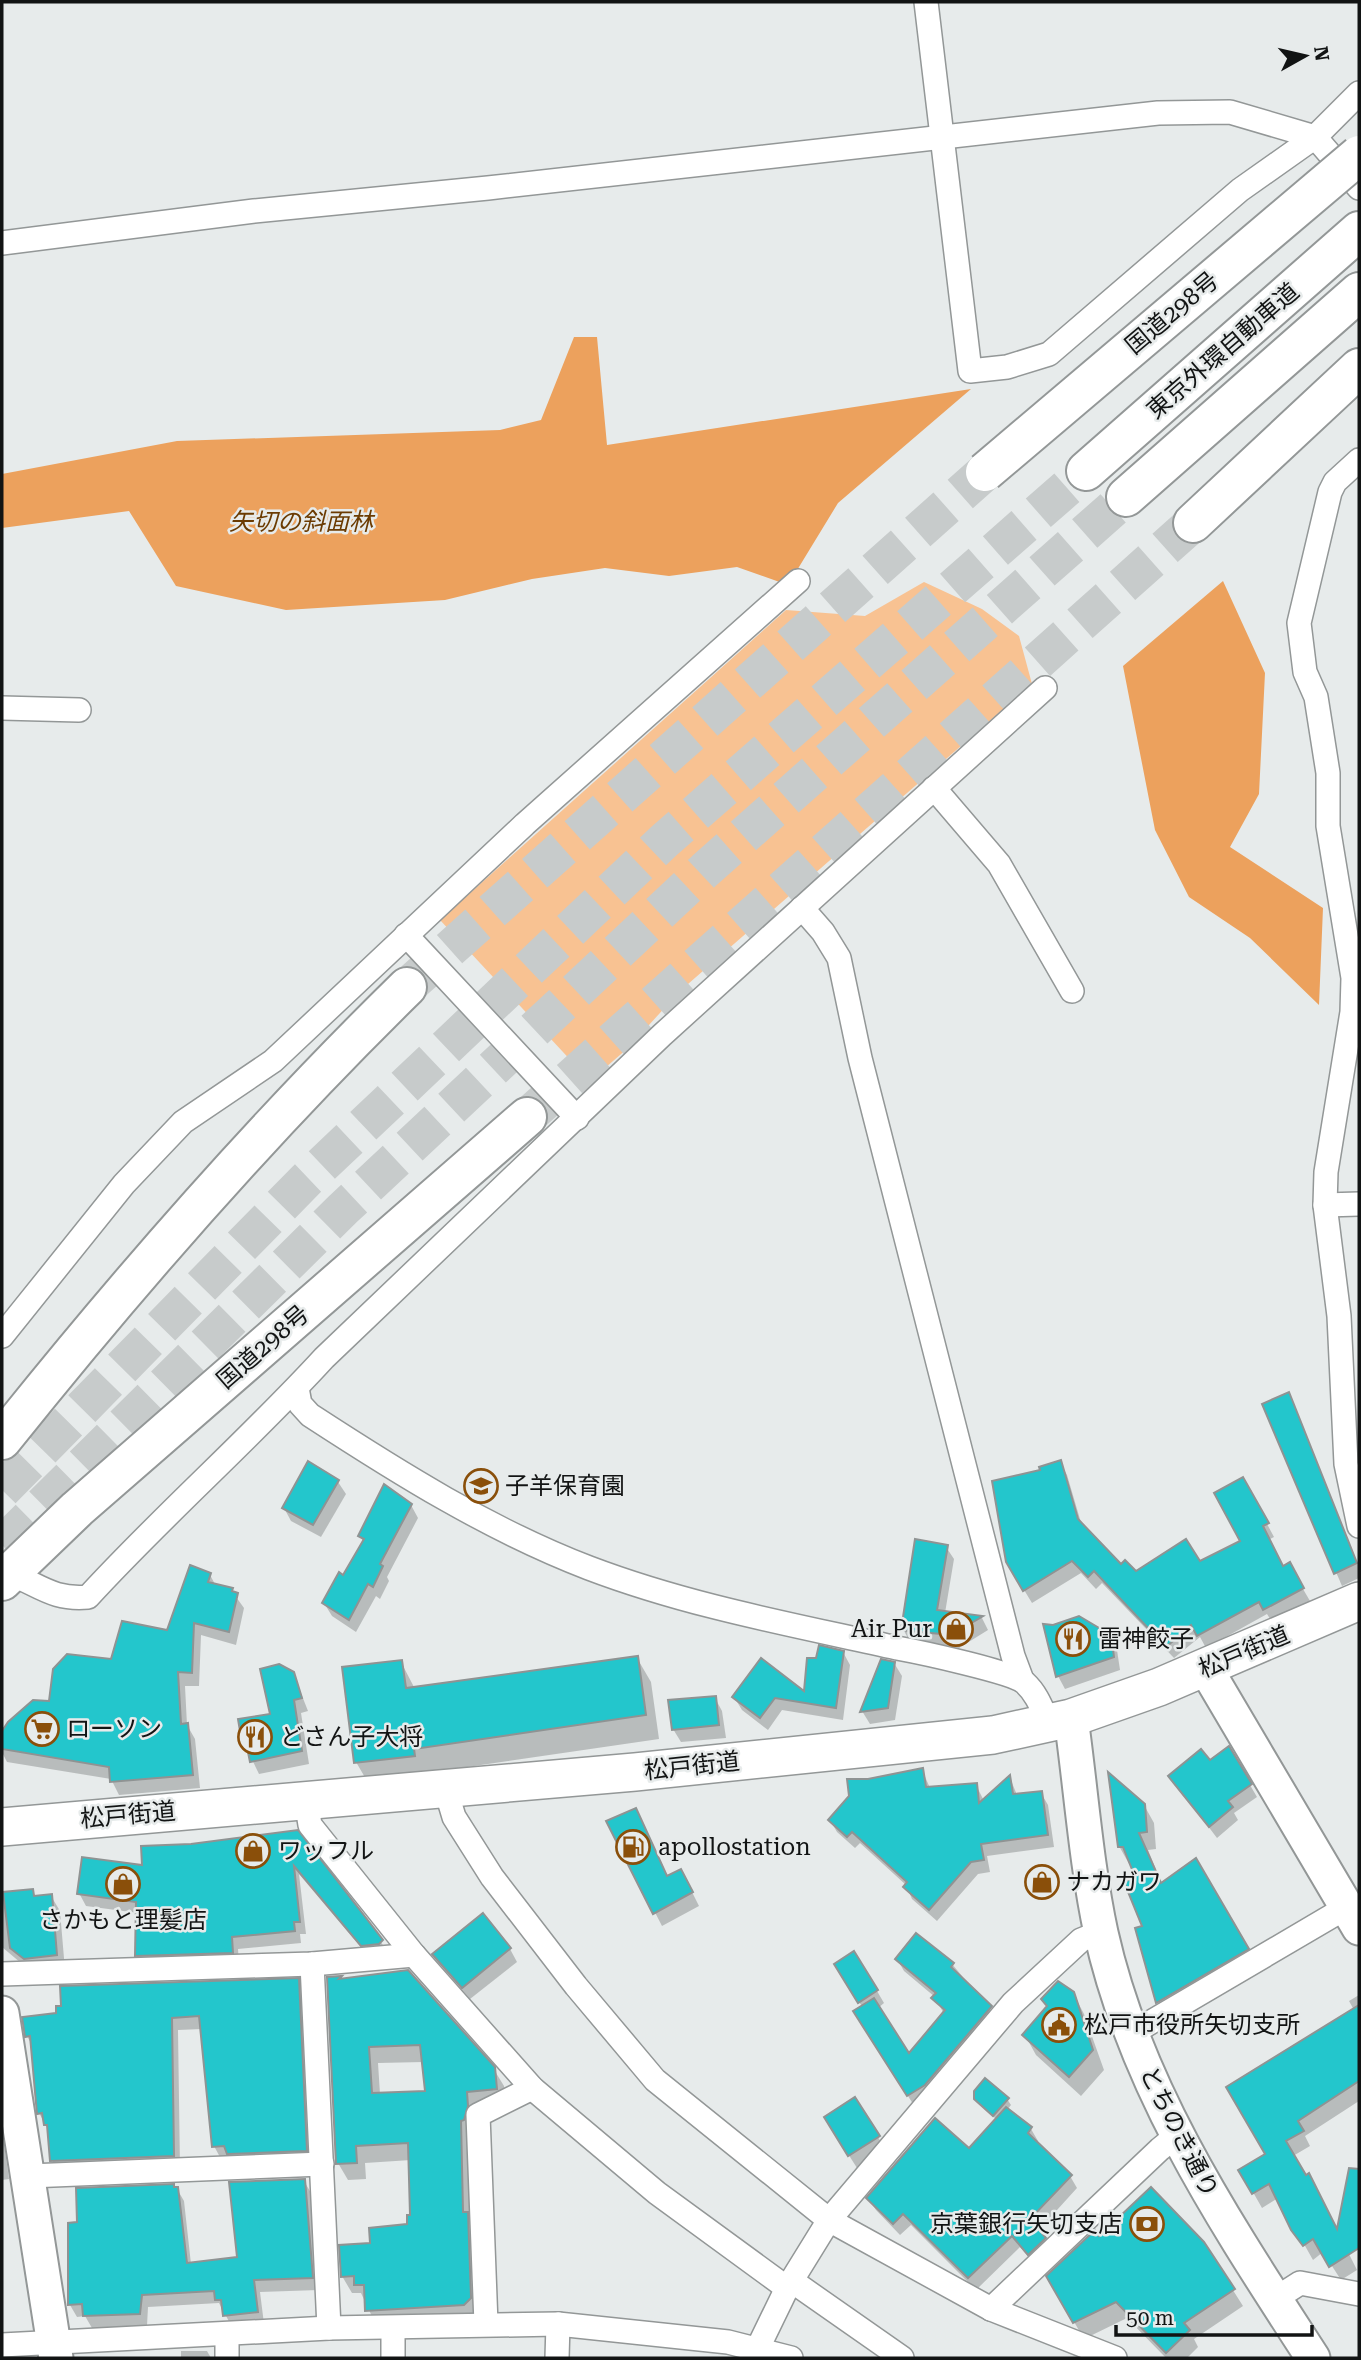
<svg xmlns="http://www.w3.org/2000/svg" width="1361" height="2360" viewBox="0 0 1361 2360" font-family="'Roboto Serif','Noto Sans JP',serif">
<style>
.green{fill:#f8c292}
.forest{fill:#eca15d}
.shadow{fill:#0003;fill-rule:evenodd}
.building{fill:#23c6cc;stroke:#8f9393;stroke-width:2;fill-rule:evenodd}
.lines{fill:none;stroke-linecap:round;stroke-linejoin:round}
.highway-tunnel{stroke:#c7cbcb;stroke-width:38;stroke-dasharray:38 19;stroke-linecap:butt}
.street-casing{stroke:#939797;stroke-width:26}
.secondary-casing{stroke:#939797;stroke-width:37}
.primary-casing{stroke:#939797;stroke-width:40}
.highway-casing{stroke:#939797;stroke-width:42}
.street{stroke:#fff;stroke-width:23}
.secondary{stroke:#fff;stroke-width:33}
.primary{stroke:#fff;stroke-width:37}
.highway{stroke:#fff;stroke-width:38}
.highway-bridge-casing{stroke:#939797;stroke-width:42;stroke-linecap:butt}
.highway-bridge{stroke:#fff;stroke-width:38}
.labels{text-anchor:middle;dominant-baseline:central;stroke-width:5;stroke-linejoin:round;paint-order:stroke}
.street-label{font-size:24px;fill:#121414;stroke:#e7ebeb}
.park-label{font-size:24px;font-style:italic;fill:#6b3b02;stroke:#e7ebeb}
.poi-label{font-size:24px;fill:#121414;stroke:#e7ebeb;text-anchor:start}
</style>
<rect width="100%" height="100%" fill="#e7ebeb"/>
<path class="green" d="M924,582L982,609L1019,636L1032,684L680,991L628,1048L590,1081L440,920L786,610L865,616Z"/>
<g class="forest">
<path d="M574,337H597L607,445L971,389L838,503L788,585L737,567L669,576L605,568L532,579L445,600L286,610L176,586L129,511L2,528V474L177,441L500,430L541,420Z"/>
<path d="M1223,581L1265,673L1259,794L1230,847L1323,908L1319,1005L1250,938L1189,897L1155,830L1123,666Z"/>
</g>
<g class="shadow">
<path d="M1288,1394L1359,1567V1578L1342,1586L1264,1405Z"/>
<path d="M1060,1462L1067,1475L1082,1526L1121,1567L1136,1573L1200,1564L1242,1541L1243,1479L1274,1537L1268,1540L1283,1568L1289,1565L1310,1601L1272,1622L1267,1614L1206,1648L1200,1637L1174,1658L1102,1583L1096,1589L1081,1573L1032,1603L1007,1562L1042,1472Z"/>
<path d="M338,1482L346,1494L321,1537L291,1521L284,1508Z"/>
<path d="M411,1505L418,1518L387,1577L389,1581L380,1599L376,1596L356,1632L332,1616L324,1603L364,1543L360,1536Z"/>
<path d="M946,1547L954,1559L945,1613L982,1618L988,1630L959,1648L910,1642L903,1629Z"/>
<path d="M210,1575L216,1586L231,1590L244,1608L236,1645L201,1635L199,1686H185L187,1725L195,1739L200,1788L119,1795L111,1779L7,1762L2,1752V1734L33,1702L51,1703L112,1661L168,1632Z"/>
<path d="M1053,1627L1109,1637L1117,1650L1120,1670L1065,1689L1058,1676Z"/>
<path d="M843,1652L850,1665L843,1720L782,1710L768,1730L742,1710L734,1697L805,1694Z"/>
<path d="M637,1658L651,1682L659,1739L426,1773L370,1786L356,1762L401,1662L415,1689Z"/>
<path d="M894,1663L902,1676L895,1720L870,1724L862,1711Z"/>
<path d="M293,1673L308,1711L301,1713L309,1764L259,1774L244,1743L240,1720L272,1715Z"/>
<path d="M715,1698L722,1711L726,1738L681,1742L673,1729Z"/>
<path d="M1229,1749L1257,1797L1234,1813L1238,1820L1217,1838L1170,1776L1210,1762Z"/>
<path d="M922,1770L930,1788L976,1785L984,1801L1010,1778L1017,1795L1041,1793L1048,1805L1054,1847L987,1856L990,1872L978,1874L937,1921L912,1899L906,1885L860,1843L855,1848L837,1832L830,1820L868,1780Z"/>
<path d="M1144,1805L1154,1823L1156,1849L1148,1850L1162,1884L1196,1861L1257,1966L1167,2019L1158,2002L1137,1929L1145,1927L1137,1878L1119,1846Z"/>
<path d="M636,1810L668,1877L688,1884L699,1906L662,1926L608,1821Z"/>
<path d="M297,1832L389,1953L369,1957L299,1874L306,1934H300L301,1943L238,1949L239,1964L144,1967L136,1955L138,1913L86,1906L79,1893L191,1846Z"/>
<path d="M32,1891L36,1898L51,1896L60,1911L65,1970L34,1974L2,1947V1894Z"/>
<path d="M510,1949L517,1962L470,1999L434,1955Z"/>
<path d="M897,1959L952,1964L998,2019L915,2107L862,2024L863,2008L843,1977L877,1991L884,2003L878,2008L908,2056L944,2014L935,1997L904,1971Z"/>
<path d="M341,1978L493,2068L504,2086L506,2106L475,2109L480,2316L377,2327L361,2293H352L342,2276L372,2245L409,2226L412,2217L411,2160L365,2163L366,2179L348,2180L338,2163L328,1979ZM424,2062L427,2092L380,2094L378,2063Z"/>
<path d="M298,1980L305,1993L313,2163L221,2159L214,2146L202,2029L178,2030L180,2168L59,2173L52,2160L50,2132L39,2113L33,2047L27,2036Z"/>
<path d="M1073,1993L1084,2014L1104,2070L1081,2096L1036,2055L1025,2035L1048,2008L1043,1999Z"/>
<path d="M1359,1995V2101L1305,2136L1310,2146L1293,2156L1317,2190L1357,2270L1341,2280L1323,2252L1313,2260L1278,2198L1262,2208L1241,2171L1268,2155L1354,2010L1349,2001Z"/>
<path d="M854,2099L886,2150L857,2168L833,2130Z"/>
<path d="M975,2099H1007L1011,2105L1007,2110L1031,2129L1038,2141L1036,2144L1070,2176L1077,2188L1038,2231L1052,2251L1036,2266L1020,2247L976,2290L911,2225L900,2235L876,2210L868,2198L970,2151L997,2120Z"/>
<path d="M2,2129L9,2179L2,2180Z"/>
<path d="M304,2181L311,2193L319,2290L260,2292L264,2324L232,2327L219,2303L148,2307L147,2326L92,2328L85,2316L77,2317L70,2305L79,2224L177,2189L184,2201L191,2264L239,2259Z"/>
<path d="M1098,2239L1203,2243L1243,2306L1194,2339L1198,2347L1187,2358H1166L1127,2318L1084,2339L1048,2277Z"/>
<path d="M181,2351H207L211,2358H181Z"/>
</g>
<g class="building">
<path d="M1289,1392L1357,1563L1334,1574L1262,1404Z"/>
<path d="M1061,1460L1078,1519L1121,1564L1125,1560L1136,1571L1186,1539L1200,1561L1240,1541L1214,1493L1243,1477L1269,1523L1263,1526L1283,1566L1290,1562L1304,1588L1263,1610L1259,1602L1197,1636L1191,1625L1166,1647L1094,1571L1088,1577L1072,1561L1023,1591L1006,1562L992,1481L1040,1470L1039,1467Z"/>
<path d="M308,1461L339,1480L313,1525L282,1508Z"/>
<path d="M384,1484L412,1504L380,1564L383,1566L373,1587L368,1584L349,1620L322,1603L339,1572L343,1575L364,1539L358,1536Z"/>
<path d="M915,1539L948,1545L937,1610L983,1616L951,1635L901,1630Z"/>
<path d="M190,1565L211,1573L208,1582L233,1588L232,1591L238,1593L229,1632L194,1623L192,1673L178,1672L181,1724L188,1723L193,1775L110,1782L109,1767L2,1749V1731L8,1722L33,1700L49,1701L53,1669L67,1654L111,1659L122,1621L167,1630Z"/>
<path d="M1079,1616L1111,1635L1114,1657L1056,1677L1043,1624L1053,1625Z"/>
<path d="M819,1645L844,1651L836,1708L775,1698L760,1718L732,1697L761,1658L804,1691L807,1658H816Z"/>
<path d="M638,1656L646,1715L414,1749L415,1756L354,1763L342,1667L402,1660L406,1688Z"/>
<path d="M881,1659L895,1662L888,1708L860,1712Z"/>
<path d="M279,1664L294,1672L302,1698L294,1700L302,1751L250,1762L246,1742L242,1743L238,1719L270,1714L260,1669Z"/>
<path d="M716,1696L719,1725L672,1730L668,1700Z"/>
<path d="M1229,1746L1252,1784L1228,1801L1233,1807L1209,1827L1168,1776L1201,1749L1210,1760Z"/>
<path d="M923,1768L926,1787L977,1783L979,1803L1010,1775L1013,1794L1042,1791L1048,1835L981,1844L984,1860L971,1862L929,1910L903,1887L907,1882L852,1832L847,1837L828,1820L849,1796L847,1779H868Z"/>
<path d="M1108,1772L1145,1804L1147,1832L1139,1833L1161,1883L1196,1858L1249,1949L1156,2003L1135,1928L1142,1926L1124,1882L1135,1877L1123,1847H1118Z"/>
<path d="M636,1808L667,1876L681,1869L693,1892L653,1914L606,1821Z"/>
<path d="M298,1830L383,1940L379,1944L361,1946L294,1866L300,1922H294L295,1931L232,1937L233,1953L135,1956L136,1902L77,1894L82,1857L142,1865L141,1846L191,1844Z"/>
<path d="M33,1889L34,1896L52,1894L57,1955L24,1959L10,1948L3,1892Z"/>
<path d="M483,1913L511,1948L462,1988L432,1954Z"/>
<path d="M916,1933L954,1963L951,1967L992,2006L925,2085L907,2096L853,2011L874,1998L909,2053L945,2010L931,1998L936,1993L895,1959Z"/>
<path d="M854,1951L878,1990L858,2003L834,1964Z"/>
<path d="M408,1970L495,2067L497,2089L467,2092L468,2106L464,2120L461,2121L463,2212H468L471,2298L464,2305L365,2311L364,2285H354V2276L341,2277L339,2245L370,2243L369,2228L407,2224V2215H410L408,2143L356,2146L357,2163L336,2164L327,1977L342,1976L339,1979ZM420,2045L425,2091L372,2093L369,2047Z"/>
<path d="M299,1978L307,2151L227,2154L224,2146L212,2147L199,2016L172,2018L174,2156L50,2161L47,2125H44L42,2113L37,2114L30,2036L25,2037L22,2017L56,2013V2006H61L60,1986Z"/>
<path d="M1058,1981L1074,1992L1093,2050L1069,2077L1022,2035L1047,2006L1041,1999Z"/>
<path d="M1359,2005V2081L1298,2121L1304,2131L1286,2141L1306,2175L1309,2173L1337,2229L1349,2168L1359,2169V2248L1329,2267L1313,2239L1303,2246L1291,2230L1269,2184L1252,2194L1238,2170L1265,2154L1226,2087Z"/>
<path d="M985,2078L1009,2098L993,2116L974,2099V2091Z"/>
<path d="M855,2097L880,2136L848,2156L824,2117Z"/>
<path d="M1006,2107L1032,2127L1028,2133L1072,2175L1030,2219L1046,2238L1028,2255L1012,2236L968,2278L903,2214L893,2224L866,2198L935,2118L969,2148Z"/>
<path d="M305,2179L313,2278L254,2280L258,2312L223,2316L221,2300H215L214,2291L142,2295L140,2314L83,2316L82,2304L68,2305V2223L77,2222L76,2188L174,2184V2187H178L187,2263L237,2257L229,2182Z"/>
<path d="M1151,2187L1204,2242L1235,2289L1184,2323L1190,2330L1166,2353L1116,2302L1073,2323L1046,2276L1095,2230L1099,2236Z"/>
</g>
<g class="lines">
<g class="highway-tunnel">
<path d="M407,987L985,472"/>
<path d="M527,1117L1193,523"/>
<path d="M2,1490L306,1180L664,841L1086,471"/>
<path d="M2,1545L343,1209L705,870L1126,497"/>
</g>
<g class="street-casing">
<g id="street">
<path d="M926,2L970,371L1007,367L1049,354L1240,190L1315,137L1359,93"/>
<path d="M2,243L254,211L488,188L1158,113L1230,112L1315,137L1359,188"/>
<path d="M1359,460L1335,482L1330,492L1299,623L1305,672L1316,697L1328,773V826L1353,978L1352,1012L1326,1172L1325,1205L1339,1316L1346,1464L1359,1526"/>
<path d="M2,708L79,710"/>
<path d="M934,788L999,864L1072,991"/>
<path d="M802,908L823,932L839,958L860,1058L1013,1656L1022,1680"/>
<path d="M406,935L577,1118"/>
<path d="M1325,1205L1359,1204"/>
<path d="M2,1336L124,1184L183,1122L273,1061L525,824L798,581"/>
<path d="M297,1388L300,1404L310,1415C399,1473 490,1530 589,1568C689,1606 794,1625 897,1648C919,1652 1013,1672 1025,1683C1037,1694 1042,1709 1049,1724"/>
<path d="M9,1573C41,1586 53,1600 88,1597C164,1514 248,1441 324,1358L662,1035L1045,688"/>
<path d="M445,1787L454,1817L492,1877L576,1986L655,2080L829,2220L991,2309L1115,2358"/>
<path d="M306,1800L310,1825L414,1955L532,2088L657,2193L787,2288"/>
<path d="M312,1964L329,2328"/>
<path d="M2,1974L312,1964L414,1955"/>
<path d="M1133,2037L1141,2028L1347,1907"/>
<path d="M29,2176L322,2164"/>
<path d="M792,2281L902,2358"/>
<path d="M1275,2299L1300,2283L1359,2294"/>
<path d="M991,2309L1160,2149L1176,2136"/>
<path d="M486,2324L478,2115L532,2088"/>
<path d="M2,2345L329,2328L558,2324L728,2342L791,2358"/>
<path d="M227,2358V2335"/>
<path d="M393,2358V2328"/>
<path d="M557,2358L558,2324"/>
<path d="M753,2358L787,2288L829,2220L1013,2003L1081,1940L1101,1932"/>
</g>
</g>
<g class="secondary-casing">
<g id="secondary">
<path d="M1206,1669L1359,1928"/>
<path d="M1071,1718C1081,1789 1086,1863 1101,1933C1136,2090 1227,2225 1313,2358"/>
<path d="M2,2013L56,2358"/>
</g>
</g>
<g class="primary-casing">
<path id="primary" d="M2,1827L635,1772L993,1735L1071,1718L1159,1687L1359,1601"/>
</g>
<g class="highway-casing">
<g id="highway">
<path d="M1086,471L1359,231"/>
<path d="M1126,497L1359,292"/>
<path d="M1193,523L1359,368"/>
<path d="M2,1440C129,1281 262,1129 407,987"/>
<path d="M2,1581L77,1509L527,1117"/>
</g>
</g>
<use href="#street" class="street"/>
<use href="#secondary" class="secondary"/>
<use href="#primary" class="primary"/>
<use href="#highway" class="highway"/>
<g class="highway-bridge-casing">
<path id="highway-bridge" d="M985,472L1359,155"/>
</g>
<use href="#highway-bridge" class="highway-bridge"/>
</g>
<defs>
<g id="school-ring" transform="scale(1.75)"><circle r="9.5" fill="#e7ebeb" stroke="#8a4f0a" stroke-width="1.5"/><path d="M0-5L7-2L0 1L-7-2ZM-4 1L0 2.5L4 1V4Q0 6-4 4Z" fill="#8a4f0a"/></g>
<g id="shop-ring" transform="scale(1.75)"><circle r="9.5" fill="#e7ebeb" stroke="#8a4f0a" stroke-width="1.5"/><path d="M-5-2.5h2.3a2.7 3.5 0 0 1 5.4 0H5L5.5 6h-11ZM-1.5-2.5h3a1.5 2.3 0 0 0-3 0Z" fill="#8a4f0a"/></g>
<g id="restaurant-ring" transform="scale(1.75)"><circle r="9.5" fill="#e7ebeb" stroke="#8a4f0a" stroke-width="1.5"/><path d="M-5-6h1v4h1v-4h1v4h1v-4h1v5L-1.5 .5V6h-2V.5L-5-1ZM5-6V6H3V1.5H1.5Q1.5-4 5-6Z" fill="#8a4f0a"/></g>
<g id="supermarket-ring" transform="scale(1.75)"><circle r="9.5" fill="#e7ebeb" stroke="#8a4f0a" stroke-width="1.5"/><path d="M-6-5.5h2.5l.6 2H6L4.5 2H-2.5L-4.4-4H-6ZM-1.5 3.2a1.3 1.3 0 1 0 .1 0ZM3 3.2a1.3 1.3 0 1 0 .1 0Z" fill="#8a4f0a"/></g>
<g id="fuel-ring" transform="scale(1.75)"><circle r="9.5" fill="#e7ebeb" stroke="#8a4f0a" stroke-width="1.5"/><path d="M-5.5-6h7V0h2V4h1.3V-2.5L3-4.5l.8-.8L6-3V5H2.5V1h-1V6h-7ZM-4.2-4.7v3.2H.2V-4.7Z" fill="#8a4f0a"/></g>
<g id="civic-ring" transform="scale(1.75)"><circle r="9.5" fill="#e7ebeb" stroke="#8a4f0a" stroke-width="1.5"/><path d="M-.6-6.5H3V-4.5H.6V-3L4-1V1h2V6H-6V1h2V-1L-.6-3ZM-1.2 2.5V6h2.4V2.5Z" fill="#8a4f0a"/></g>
<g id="bank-ring" transform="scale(1.75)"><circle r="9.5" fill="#e7ebeb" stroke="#8a4f0a" stroke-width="1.5"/><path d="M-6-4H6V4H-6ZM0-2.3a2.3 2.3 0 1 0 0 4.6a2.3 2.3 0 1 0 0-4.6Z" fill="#8a4f0a"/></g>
</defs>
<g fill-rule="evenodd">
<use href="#school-ring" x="481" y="1486"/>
<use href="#shop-ring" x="956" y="1629"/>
<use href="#restaurant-ring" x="1073" y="1639"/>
<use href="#supermarket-ring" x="42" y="1729"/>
<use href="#restaurant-ring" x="255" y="1737"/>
<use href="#fuel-ring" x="633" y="1847"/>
<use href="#shop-ring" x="253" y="1851"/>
<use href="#shop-ring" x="1042" y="1882"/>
<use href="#shop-ring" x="123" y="1884"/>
<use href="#civic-ring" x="1059" y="2025"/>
<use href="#bank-ring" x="1147" y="2224"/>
</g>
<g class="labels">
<g class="street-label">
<text transform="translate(1172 313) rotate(-40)">国道298号</text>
<text transform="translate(1223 351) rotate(-41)">東京外環自動車道</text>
<text transform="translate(263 1347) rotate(-41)">国道298号</text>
<text transform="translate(1244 1652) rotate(-23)">松戸街道</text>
<text transform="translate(692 1766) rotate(-6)">松戸街道</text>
<text transform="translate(128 1815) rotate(-5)">松戸街道</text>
<text transform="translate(1179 2132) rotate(63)">とちのき通り</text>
</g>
<g class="park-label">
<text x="301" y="522">矢切の斜面林</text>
</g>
<g class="poi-label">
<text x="505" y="1486">子羊保育園</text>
<text x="932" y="1629" text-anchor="end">Air Pur</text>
<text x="1098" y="1639">雷神餃子</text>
<text x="66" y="1729">ローソン</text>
<text x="280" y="1737">どさん子大将</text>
<text x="658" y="1847">apollostation</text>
<text x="278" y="1851">ワッフル</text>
<text x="1066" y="1882">ナカガワ</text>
<text x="123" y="1920" text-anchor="middle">さかもと理髪店</text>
<text x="1084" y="2025">松戸市役所矢切支所</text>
<text x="1122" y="2224" text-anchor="end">京葉銀行矢切支店</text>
</g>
</g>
<rect width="1361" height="2360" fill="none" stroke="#121414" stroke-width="7"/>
<g transform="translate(1305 56) rotate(82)" stroke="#e7ebeb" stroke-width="5" paint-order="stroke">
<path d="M0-5L12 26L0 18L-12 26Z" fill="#121414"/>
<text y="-10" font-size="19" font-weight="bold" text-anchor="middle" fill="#121414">N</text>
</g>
<path d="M1116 2325v10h196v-10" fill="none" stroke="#121414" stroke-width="3.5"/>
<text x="1126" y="2325" font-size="21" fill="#121414" stroke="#e7ebeb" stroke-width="5" paint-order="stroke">50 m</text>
</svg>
